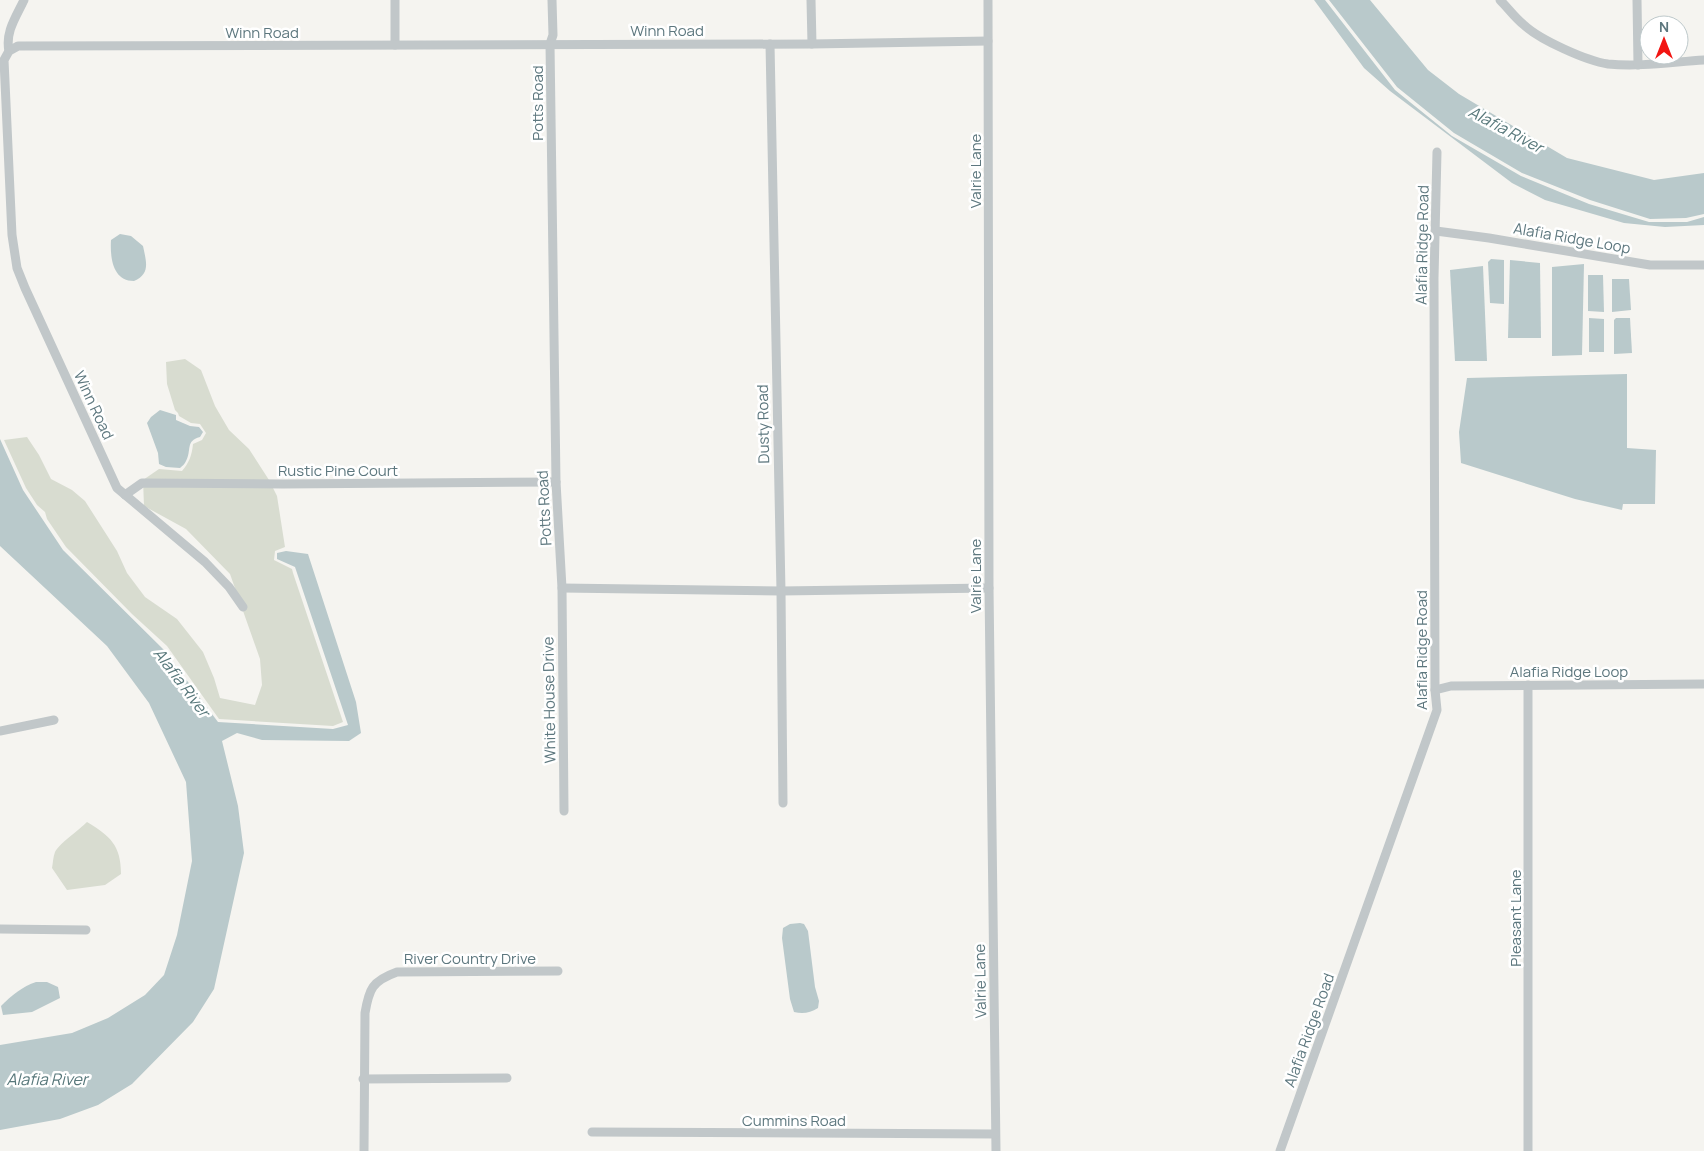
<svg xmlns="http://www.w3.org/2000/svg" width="1704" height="1151" viewBox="0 0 1704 1151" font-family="Manrope,sans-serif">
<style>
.green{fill:#d8dcd0}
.water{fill:#b9c9cb}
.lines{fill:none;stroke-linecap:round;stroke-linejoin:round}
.minor{stroke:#c1c7c9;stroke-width:9}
.labels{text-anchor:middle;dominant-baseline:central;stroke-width:5;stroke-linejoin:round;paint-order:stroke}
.street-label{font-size:15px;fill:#5d777e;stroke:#fff}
.water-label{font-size:16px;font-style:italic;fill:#58787b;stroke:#fff}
</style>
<rect width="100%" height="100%" fill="#f5f4f0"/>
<g class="green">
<path d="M185,359L201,370L215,406L229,430L249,449L269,480L277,496L285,547L275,551L274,560L292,569L293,573L343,722L333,726L219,719L167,646L132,614L66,547L47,519L45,512L37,505L26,488L4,440L27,437L39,455L51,479L72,490L85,501L117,551L127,573L145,597L177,619L203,652L214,678L220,698L255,705L262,685L260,659L230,574L186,529L144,506L143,480L159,469L182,471C189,463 192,455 193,444L202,440L206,433L200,424L191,423L179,416L178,413L175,410L167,384L166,362Z"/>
<path d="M87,822C110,836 121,845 121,874L105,885L67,890L52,868C53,863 53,857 55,852C59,844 79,830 87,822Z"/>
</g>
<g class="water">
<path d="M1314,0H1325L1395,90L1452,136L1521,176L1589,204L1649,222H1687L1704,217V225L1665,227L1624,223L1545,200L1512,183L1390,91L1364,68Z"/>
<path d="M1329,0H1370L1428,70L1459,94L1567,158L1654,180L1704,173V214L1686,218L1650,219L1590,200L1522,173L1454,133L1397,87Z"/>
<path d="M120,234L131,236L143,246C146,261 151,274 134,281C112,281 110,256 111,240Z"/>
<path d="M1491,259L1504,260V304L1490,303L1488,262Z"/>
<path d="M1510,260L1540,263L1541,338H1508Z"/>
<path d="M1584,264L1582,355L1552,356V267Z"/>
<path d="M1483,266L1487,361H1455L1450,270Z"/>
<path d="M1588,275H1603L1604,312L1588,311Z"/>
<path d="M1612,279H1629L1631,310L1612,312Z"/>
<path d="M1589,318L1604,319V352H1589Z"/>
<path d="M1616,318H1630L1632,353L1614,354V320Z"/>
<path d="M1627,374V448L1656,450L1655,504H1623L1622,510L1575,499L1461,463L1459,432L1467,378Z"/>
<path d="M160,410L176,415V420L190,426L199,427L203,432L200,437C185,441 192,450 186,461C185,464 182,466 180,468L166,467L159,464L158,453L147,423L151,417Z"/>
<path d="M0,439L23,490L63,550L164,650L218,722L333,729L348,725L295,567L277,559V553L286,551L308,554L356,702L361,733L349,741L262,740L237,733L222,741L238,806L244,853L214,989L193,1022L132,1084L98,1105L60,1119L0,1130V1045L72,1033L108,1018L145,995L164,975L177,935L192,861L186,782L149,703L107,646L0,546Z"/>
<path d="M800,923L804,924L808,931L815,987L819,1001L818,1008C810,1013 803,1014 794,1012L790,999L782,938L783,928L790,924Z"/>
<path d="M36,982H47L58,987L60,998L32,1012L3,1015L1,1006C11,996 23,986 36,982Z"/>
</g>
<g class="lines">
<g class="minor">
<path d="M552,0L553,35L550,44L556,482L562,588L564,811"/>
<path d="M811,0L812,44"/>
<path d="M988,0L989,588L996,1151"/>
<path d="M1500,0C1508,8 1515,18 1524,25C1540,40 1587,61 1608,64C1640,67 1672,62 1704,60"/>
<path d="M1637,0L1638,65"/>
<path d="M770,44L781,591L783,803"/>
<path d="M395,45V0"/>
<path d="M9,51C5,32 16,17 24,0"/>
<path d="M1436,231L1489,238L1650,265H1704"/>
<path d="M125,495L142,483L283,484L556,482"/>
<path d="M562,588L781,591L989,588"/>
<path d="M243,607L229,587L205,562L117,488L25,288L17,268L12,235L4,60L9,51L18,46L812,44L988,41"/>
<path d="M1435,690L1451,686L1704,684"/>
<path d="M0,731L54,720"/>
<path d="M0,929L86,930"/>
<path d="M363,1079L507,1078"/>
<path d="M592,1132L995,1134"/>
<path d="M364,1151L365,1013C369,989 372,981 397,972L558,971"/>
<path d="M1280,1151L1437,710L1435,690L1434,278L1437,152"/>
<path d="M1528,1151V685"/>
</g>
</g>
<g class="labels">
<g class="street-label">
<text x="667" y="30">Winn Road</text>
<text x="262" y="32">Winn Road</text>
<text transform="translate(537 103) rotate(-90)">Potts Road</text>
<text transform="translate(975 171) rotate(-90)">Valrie Lane</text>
<text transform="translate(1572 238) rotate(10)">Alafia Ridge Loop</text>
<text transform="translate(1422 245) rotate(-89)">Alafia Ridge Road</text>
<text transform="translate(94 405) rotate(65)">Winn Road</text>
<text transform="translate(763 424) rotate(-91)">Dusty Road</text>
<text x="338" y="470">Rustic Pine Court</text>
<text transform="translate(544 508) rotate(-93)">Potts Road</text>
<text transform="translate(975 576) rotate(-90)">Valrie Lane</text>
<text transform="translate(1421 650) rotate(-90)">Alafia Ridge Road</text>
<text x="1569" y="671">Alafia Ridge Loop</text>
<text transform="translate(549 700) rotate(-91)">White House Drive</text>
<text transform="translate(1515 918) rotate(-90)">Pleasant Lane</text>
<text x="470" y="958">River Country Drive</text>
<text transform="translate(980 981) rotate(-91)">Valrie Lane</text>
<text transform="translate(1309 1030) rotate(-70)">Alafia Ridge Road</text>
<text x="794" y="1120">Cummins Road</text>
</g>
<g class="water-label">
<text transform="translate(1506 129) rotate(28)">Alafia River</text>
<text transform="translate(182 682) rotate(53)">Alafia River</text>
<text x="47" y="1079">Alafia River</text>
</g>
</g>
<g transform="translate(1664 40)"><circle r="24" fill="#ffffff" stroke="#bec9cb"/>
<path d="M0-4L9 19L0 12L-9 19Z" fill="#f21512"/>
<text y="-8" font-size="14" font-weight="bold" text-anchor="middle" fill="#5d777e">N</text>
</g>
</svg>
